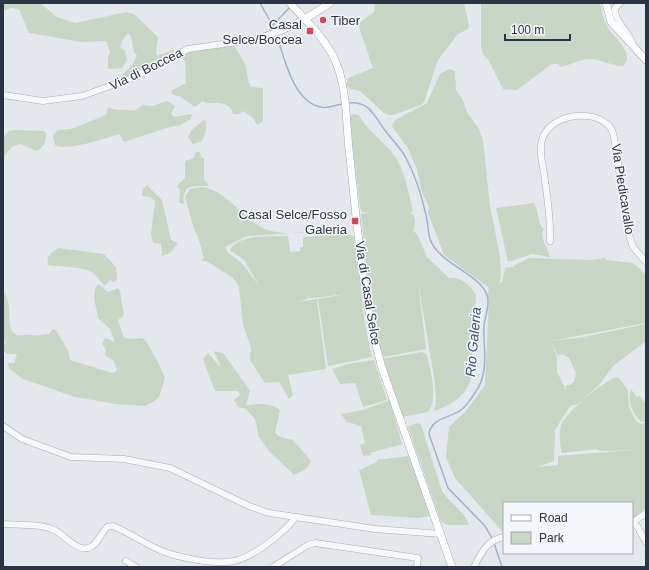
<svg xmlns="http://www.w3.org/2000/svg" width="649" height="570" viewBox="0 0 649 570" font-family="Helvetica,sans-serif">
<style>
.green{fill:#c9d6c5;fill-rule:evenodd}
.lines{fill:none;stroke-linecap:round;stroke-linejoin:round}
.stream{stroke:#9fb4cc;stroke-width:1.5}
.minor-casing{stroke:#a9aeb7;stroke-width:7}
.major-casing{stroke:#a3abb8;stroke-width:8}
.minor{stroke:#f7f8fa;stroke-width:6}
.major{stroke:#fff;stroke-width:7}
.poi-dot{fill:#d1495b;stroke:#f4f6f9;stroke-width:1.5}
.labels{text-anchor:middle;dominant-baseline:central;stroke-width:3;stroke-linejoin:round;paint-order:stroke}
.poi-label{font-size:13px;fill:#2b3445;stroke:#f4f6f9;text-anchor:end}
.street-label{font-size:13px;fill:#2b3445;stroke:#f4f6f9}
.water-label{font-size:14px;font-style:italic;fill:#34527a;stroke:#f4f6f9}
</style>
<rect width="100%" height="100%" fill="#e4e7ec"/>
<g class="green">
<path d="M3,3H40L57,17L75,23L127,12L134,14L158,37L156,52L157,56L173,50L175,51L122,79H118L133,64L137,55L134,53L131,36L128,33L122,41L120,47L125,51L127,60L122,68L108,69V57L110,52L106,41L81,42L29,33L19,9L11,8L3,11Z"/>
<path d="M375,3H464L469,26L468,29L458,34L438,60L424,102L421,105L393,115H389L384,113L360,91L350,89L347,85L348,78L373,68L358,24L374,12Z"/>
<path d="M481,3H600C602,10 603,18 606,24C611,36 637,53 623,66C611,66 601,59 589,59C579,59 571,65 561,67L558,64H552L517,90L503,89L488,59L483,54L481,46Z"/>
<path d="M234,46L245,63L249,84L251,87L263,88V122L257,125L253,118L243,111L239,114H233C231,101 217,103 206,103L203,101L195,107L179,96L173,95L171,91L186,83L185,61L180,56L183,53L210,47Z"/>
<path d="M449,69L455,71L456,90L463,100L467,112L479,129L483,140L490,206L500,256L501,277L499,284L502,282L505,268L513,267L518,271L513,266L530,258L591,260L606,258V260L633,263L646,275V323L550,341L583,337L646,324V341L613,366L600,384L588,395L578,404L570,406L555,430L554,461L537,467L558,465V456L633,450L601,451L596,449L562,453L561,450C560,443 559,433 561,425C566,412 605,379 618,377L628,390L629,407L636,421L641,424L646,423V507L636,518H632V503H504V531H502L455,478L446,457L449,427L466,411L485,385L489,301L487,293L489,292L488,287L444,255L428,213L429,207L422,193L417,170L409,150L392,126L395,120L427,103L440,74ZM552,344L558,356L562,354L569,358L576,373L574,382L570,385H566V390L557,372V357Z"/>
<path d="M167,101L175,106L171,114L175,117L192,114L191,119L180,125L167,128L124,142L119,134C106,138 66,152 55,145L53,137L54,133L59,130L71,129L106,115L108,107C116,112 125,108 134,111L143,105L153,106Z"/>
<path d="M354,114L359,115C367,131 383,140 394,155C405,170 408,192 413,210L410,214H413L415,221L413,231L417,234L427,257L449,278C460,276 471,286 476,295L472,349L473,366L467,368L473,367C471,393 456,403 434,411L436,403L435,383L418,282L426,349L384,357L382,356L372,312L371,290H369L361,214L371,213L362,212L360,206L349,117Z"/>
<path d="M203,120L206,121V131L202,141L193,144L188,137L192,130Z"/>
<path d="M14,130L43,131L46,133C46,142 45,146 37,151L20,144L13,146L3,157V137L9,131Z"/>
<path d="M196,152H200L201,158H204V179L209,186C192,186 182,184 184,204L179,203L180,190L177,186L185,178V161L194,158Z"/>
<path d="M147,185L162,200L171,240L178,243L170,253L162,256L161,244L153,243L151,234L155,201L150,197L142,196L143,189Z"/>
<path d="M202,187C228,191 240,217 263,228C282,238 329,231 352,229L247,236L225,247L228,253L241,262L260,287L244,260L230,250C240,233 270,237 288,236L290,252L300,251V247H303V238L306,237L348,234L354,237L365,325L372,357L328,366L318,299L347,294L313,298H308L307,295V299L297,302L317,299L326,369L288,375L293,395L289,399L279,382L265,383L250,360L251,348L243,324L239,287L233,278L208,262L201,260L204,258C201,247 199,238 194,229L185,197L190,189Z"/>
<path d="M534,203C539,212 537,223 544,229L542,233C542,242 548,248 550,257L532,254L508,262L496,208Z"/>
<path d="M59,248L104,254L116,267L117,279L114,282L110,280L105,286C99,281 97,274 89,271C78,266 61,267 48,265C46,256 51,252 59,248Z"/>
<path d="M98,284L108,292L118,288L120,291L124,315L118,320L124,338L131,339L142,338L146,341L157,360L165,378L159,397L153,402L145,406L116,404L75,397L23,379L9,369L8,363H14L17,354H8L3,351V344L6,343L3,339V291C15,303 3,333 18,335C22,336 27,334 31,335C37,336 42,335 49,334L52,330L55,329L68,350L70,360L109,372L114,373L117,370L114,361L105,355L106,349L102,344L105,338L115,342L110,329L98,318C97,306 90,295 98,284Z"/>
<path d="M214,351L224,354L250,391L246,405C259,404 269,402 280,410L275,432L278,436L293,440L311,461L306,469L294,475L269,451L259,437L255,419L246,409L238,407L234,400L240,395L238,391H215L203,360L208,353L221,368Z"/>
<path d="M422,352L426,354C431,367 438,402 428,412L402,417L381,359Z"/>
<path d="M374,360L387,400L363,407L355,383L340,384L332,369L348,364Z"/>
<path d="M631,389L637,397L640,396L646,404V421L644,422L640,421C632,412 627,401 631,389Z"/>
<path d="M390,400L402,444L370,453L371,455L363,456L360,445L365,443L361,426H356L355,424L347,422L341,414L363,410Z"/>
<path d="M417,423L421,425L442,491C450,504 464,510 469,525H448L441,522L408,427Z"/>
<path d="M409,456L430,516L418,518L371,515L359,470L377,462V460Z"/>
</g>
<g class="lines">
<g class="stream">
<path d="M260,3L275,30"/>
<path d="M272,26L290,7"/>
<path d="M277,36C284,58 294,103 321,107C327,109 336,105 343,104"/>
<path d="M348,103C368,100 374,115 384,129C391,139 400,147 406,158C415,175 422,197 426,215C428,223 428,232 430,239C439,266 489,276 488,302C488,310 485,318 484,326C483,347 489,369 478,388C473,396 468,405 461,410C450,418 431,418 429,434L448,488L485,526L493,540"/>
<path d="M494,543L502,567"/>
</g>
<g class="minor-casing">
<g id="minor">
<path d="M620,3L615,8C613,20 630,33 633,45"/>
<path d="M3,95L43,101L82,96L135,77L188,49L251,40L281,31L305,19"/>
<path d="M550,241C551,218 547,196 544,173C542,163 539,150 542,140C548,116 589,108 607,124C611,127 613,132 614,137L629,235L633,247L646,262"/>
<path d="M3,426L22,439L71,457L124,459L170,468L249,506L269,513L375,529L441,534"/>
<path d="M632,523L646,513"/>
<path d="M633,523L637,526L646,542"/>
<path d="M3,524C19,525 41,523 56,531C65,536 77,551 88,548C97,546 101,533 107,527L113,526C130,533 145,544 162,551C180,558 215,565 234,561C253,557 284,533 296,517"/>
<path d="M126,561L136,567"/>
<path d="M273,567L308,545L315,543L418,558L417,567"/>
<path d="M474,567C481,553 487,540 504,537"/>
</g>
</g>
<g class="major-casing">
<g id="major">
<path d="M290,3C306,21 325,38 335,60C347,87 346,121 349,149C357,221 362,299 382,368L452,567"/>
<path d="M606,3L611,22L646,60"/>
<path d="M305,19L330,3"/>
</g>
</g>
<use href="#minor" class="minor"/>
<use href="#major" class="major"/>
</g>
<g class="poi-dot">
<circle cx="323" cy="20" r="4"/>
<rect x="306" y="27" width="8" height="8" rx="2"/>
<rect x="351" y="217" width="8" height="8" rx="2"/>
</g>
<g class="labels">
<g class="poi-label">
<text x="331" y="20" text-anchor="start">Tiber</text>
<text x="302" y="24">Casal<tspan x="302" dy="15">Selce/Boccea</tspan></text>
<text x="347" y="214">Casal Selce/Fosso<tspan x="347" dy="15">Galeria</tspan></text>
</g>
<g class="street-label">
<text transform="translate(146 69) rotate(-26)">Via di Boccea</text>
<text transform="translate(623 189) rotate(81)">Via Piedicavallo</text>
<text transform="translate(368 293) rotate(81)">Via di Casal Selce</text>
</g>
<g class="water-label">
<text transform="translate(473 342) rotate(-85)">Rio Galeria</text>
</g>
</g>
<rect width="649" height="570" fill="none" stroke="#2b3445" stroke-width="8"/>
<rect x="503" y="502" width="130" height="52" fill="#f4f6f9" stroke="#a4a8b1"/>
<rect x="511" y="515" width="20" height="6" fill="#ffffff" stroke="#a4a8b1"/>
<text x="539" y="522" font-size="12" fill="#2b3445">Road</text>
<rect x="511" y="532" width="20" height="12" fill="#c9d6c5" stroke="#a4a8b1"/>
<text x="539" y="542" font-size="12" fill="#2b3445">Park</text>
<path d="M505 34v6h65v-6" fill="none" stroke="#2b3445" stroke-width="2"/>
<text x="511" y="34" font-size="12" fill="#2b3445" stroke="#f4f6f9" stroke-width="3" paint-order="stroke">100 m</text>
</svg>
